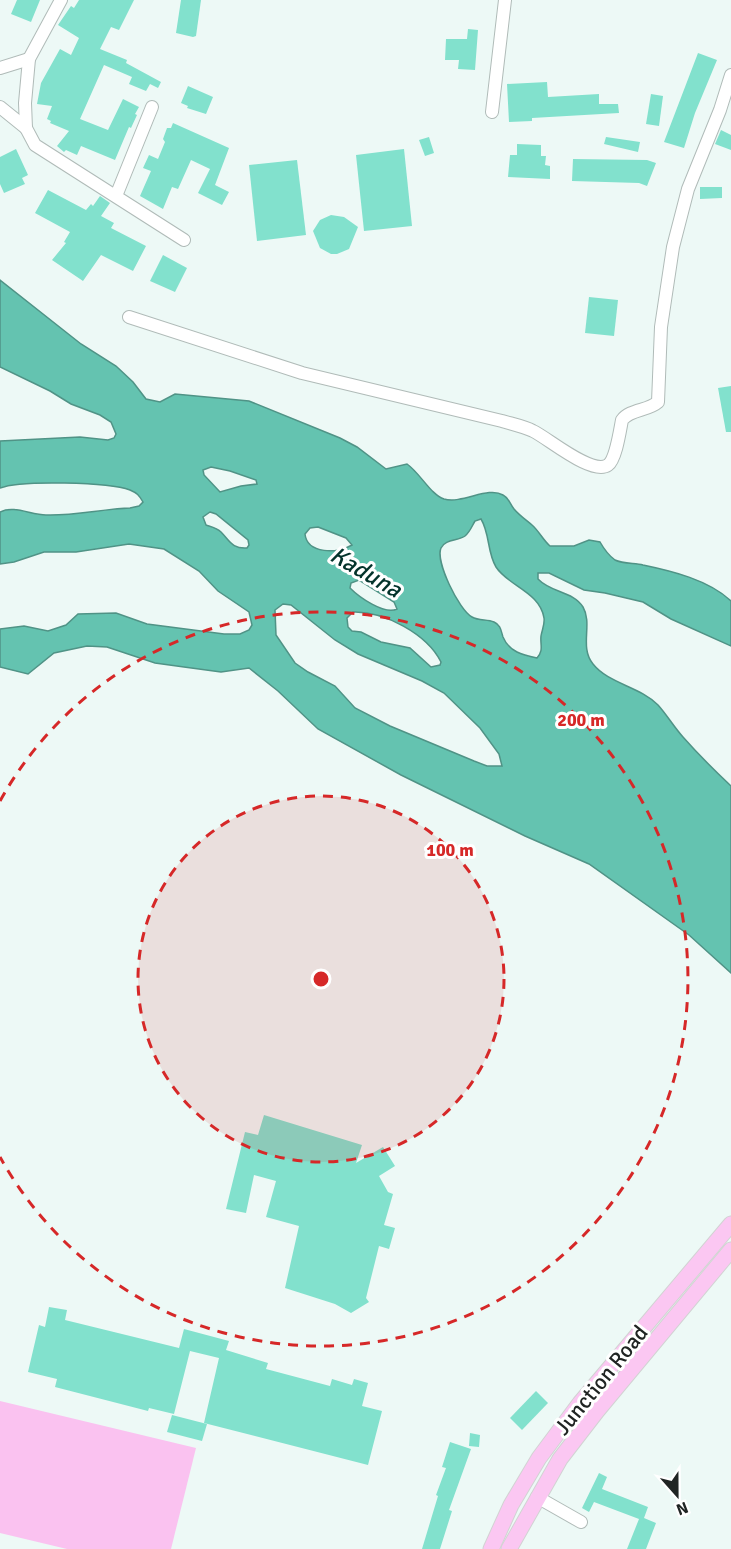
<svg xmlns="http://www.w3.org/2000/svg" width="731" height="1549" viewBox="0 0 731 1549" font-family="Signika,sans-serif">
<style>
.green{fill:#fac2f0}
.water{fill:#64c3b0;stroke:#509386;stroke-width:1.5;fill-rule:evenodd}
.building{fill:#82e1cd}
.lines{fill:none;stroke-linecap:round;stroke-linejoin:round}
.minor-casing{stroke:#b0bbb8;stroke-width:14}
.major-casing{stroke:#d2d3d3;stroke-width:17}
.minor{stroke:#fff;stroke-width:12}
.major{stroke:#fbc7f2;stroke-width:15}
.ring{fill:none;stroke:#d62828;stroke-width:3;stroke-dasharray:10 8}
.labels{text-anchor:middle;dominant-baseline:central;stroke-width:6;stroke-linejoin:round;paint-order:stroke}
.street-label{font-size:22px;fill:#202423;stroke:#fff}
.water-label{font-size:24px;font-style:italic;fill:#03332b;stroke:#fff}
.centre{fill:#d62828;stroke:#fff;stroke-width:3}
.ring-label{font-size:18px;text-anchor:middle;font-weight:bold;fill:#d62828;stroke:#fff;stroke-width:6;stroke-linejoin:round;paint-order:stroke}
</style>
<rect width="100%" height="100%" fill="#edf9f6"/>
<path class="green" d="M0,1401L196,1448L171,1549H67L0,1533Z"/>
<path class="water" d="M0,280L81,344L116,366L133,382L146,399L160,402L175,394L249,401L340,438L357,447L386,469L407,464C420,473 431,495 444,499C463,504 488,486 503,495C509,498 510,504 514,509C519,515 526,520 532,525C539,531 543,540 550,546H574L589,540L600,542C604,549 608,555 615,560C623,564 635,563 643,565C672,571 709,580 731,601V646L671,619L643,602L605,593L584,590L549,573H538V579C551,593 573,591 583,607C593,624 579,647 593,664C609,684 639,686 658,705C667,715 674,727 683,737C698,754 714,770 731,786V973L689,935L589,864L525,836L401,775L318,729L278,691L249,668L221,672L184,667L155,663L107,647L87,646L54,653L28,674L0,667V629L24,626L48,631L66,625L78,614L116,613L147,624L224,634H240L249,630L252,625L249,612L218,591L199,571L164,549L129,544L76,552H44L14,562L0,564V512C14,505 31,515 46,515C74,516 102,509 130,508L139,506L143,502C139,495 137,493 130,490C109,482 20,480 0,488V441L80,437L108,440L114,438L116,434L111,422L100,415L71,404L50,391L0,367ZM211,467L230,471L256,480L257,484L241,486L220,492L204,475L203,470ZM210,512L216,514L248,540L249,545L247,548C232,549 230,541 221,532C217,528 212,527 206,525L203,517ZM481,519C490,534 487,552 496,567C508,586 540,592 544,618C545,624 542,630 541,636C540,645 544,650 537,658C523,655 509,652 503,637C501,631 501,625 494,622C487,619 479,621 472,617C459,610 435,561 441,548C445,539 458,541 465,536C470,532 472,526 475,521ZM318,527L346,538L352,545C338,554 307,554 305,534L310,528ZM359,580L394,602L397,609C384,615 359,597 350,588L351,583ZM283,604L291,605L335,640L358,654L422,681L444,693L480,728L499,754L502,766H487L474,761L390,726L355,708L335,686L308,672L295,663L276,635L275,610ZM353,612C384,611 427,634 441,662L440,665L431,667L410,648L381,642L361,632L352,631L348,627L347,618Z"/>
<g class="building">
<path d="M17,0H40L31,22L11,14Z"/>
<path d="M79,0H134L119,30L111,27L100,49L127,60L126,63L161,82L158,88L150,84L146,91L129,84L132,77L104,65L80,119L108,130L123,99L139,107L135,114L137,115L131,128L129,127L115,160L81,146L77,155L66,150L64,152L57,146L69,131L50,123L51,121L47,119L52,106L37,104L41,83L60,49L71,55L79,38L58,25L71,6L74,8Z"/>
<path d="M181,0H201L196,36L193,37L176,33Z"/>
<path d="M468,29L478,30L475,70L458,69L459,60H445L446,39H467Z"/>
<path d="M698,53L717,60L695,113L684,148L664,142Z"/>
<path d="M547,82L548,97L599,94V104H618L619,113L532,118V121L509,122L507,84Z"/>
<path d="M188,86L213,97L206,114L187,108L188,106L181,103Z"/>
<path d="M651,94L663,96L659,126L646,124Z"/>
<path d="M173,123L229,148L215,185L229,192L222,205L198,193L210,169L191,160L178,189L172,187L163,209L140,196L151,171L143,168L149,155L158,159L165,142L163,139L167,128H171Z"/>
<path d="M721,130L731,135V150L715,144Z"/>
<path d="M429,137L434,153L425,156L419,140Z"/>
<path d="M606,137L640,142L638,152L604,144Z"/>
<path d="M517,144L541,145V156H546L545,165L550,166V179L508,177L510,155H517Z"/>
<path d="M16,149L28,175L22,178L25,184L4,193L0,184V157Z"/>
<path d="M404,149L412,226L364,231L356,155Z"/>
<path d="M573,159L647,160L656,163L647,186L639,183L572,181Z"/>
<path d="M297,160L306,235L257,241L249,165Z"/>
<path d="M700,187H722V198L700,199Z"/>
<path d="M48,190L86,210L91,204L93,206L100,196L110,203L101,216L114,223L111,228L146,246L133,271L101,255L83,281L52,260L66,243L64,242L70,232L35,213Z"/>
<path d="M331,215L344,217L358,227L349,249L337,254H331L320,248L313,231L320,220Z"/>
<path d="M163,255L187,268L175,292L150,281Z"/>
<path d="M589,297L618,300L614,336L585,333Z"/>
<path d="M731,386V432H726L718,388Z"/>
<path d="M264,1115L362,1145L356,1163L383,1147L395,1166L379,1176L388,1192L393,1194L384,1225L395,1228L389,1249L379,1246L366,1298L369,1302L351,1313L335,1304L285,1288L299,1226L266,1217L276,1181L254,1175L246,1213L226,1209L245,1132L258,1135Z"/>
<path d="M49,1307L67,1310L65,1320L179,1348L184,1329L229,1341L226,1350L268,1363L266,1369L330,1386L332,1379L352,1385L354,1379L368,1383L362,1406L382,1411L368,1465L204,1423L219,1358L190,1351L174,1414L149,1408L148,1411L55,1387L57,1379L28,1372L39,1325L45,1327Z"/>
<path d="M536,1391L548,1403L522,1430L510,1418Z"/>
<path d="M172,1415L207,1424L202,1441L167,1432Z"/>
<path d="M470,1433L480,1435L479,1447L469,1446Z"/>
<path d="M450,1442L471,1449L449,1510L452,1511L440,1549H422L438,1496L436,1495L446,1468L442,1467Z"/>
<path d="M599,1473L607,1477L602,1489L648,1507L644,1518L656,1523L646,1549H627L639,1519L594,1502L589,1512L582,1508Z"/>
</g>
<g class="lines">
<g class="minor-casing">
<g id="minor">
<path d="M61,0L29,59L25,103L26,128L35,145L184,240"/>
<path d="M0,68L29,59"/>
<path d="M0,107L26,128"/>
<path d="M492,112L505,0"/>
<path d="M116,196L152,107"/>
<path d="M129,317L302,373L502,421C512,424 523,426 533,431C548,438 592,476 608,465C616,459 620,430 622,420C630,409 648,411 658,402L661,327L673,247L688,189L720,110L731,75"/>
<path d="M537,1497L581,1522"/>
</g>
</g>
<g class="major-casing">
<g id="major">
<path d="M491,1549L511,1505L539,1458L580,1403L731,1224"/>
<path d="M509,1549L560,1459L597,1411L731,1250"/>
</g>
</g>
<use href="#minor" class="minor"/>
<use href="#major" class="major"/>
</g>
<circle cx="321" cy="979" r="183" fill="#d62828" fill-opacity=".12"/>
<g class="ring">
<circle cx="321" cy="979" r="183"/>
<path d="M0 801A367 367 0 1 1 0 1157"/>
</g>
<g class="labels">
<g class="street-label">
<text transform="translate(601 1380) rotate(-51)">Junction Road</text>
</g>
<g class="water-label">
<text transform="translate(366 572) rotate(30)">Kaduna</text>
</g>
</g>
<circle cx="321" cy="979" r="9" class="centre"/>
<g class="ring-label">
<text x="581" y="726">200 m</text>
<text x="450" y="856">100 m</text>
</g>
<g transform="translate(677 1495) rotate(159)" stroke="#ffffff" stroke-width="4.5" paint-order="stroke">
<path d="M0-4.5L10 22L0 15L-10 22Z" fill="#202423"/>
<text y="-9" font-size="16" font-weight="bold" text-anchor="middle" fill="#202423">N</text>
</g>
</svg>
